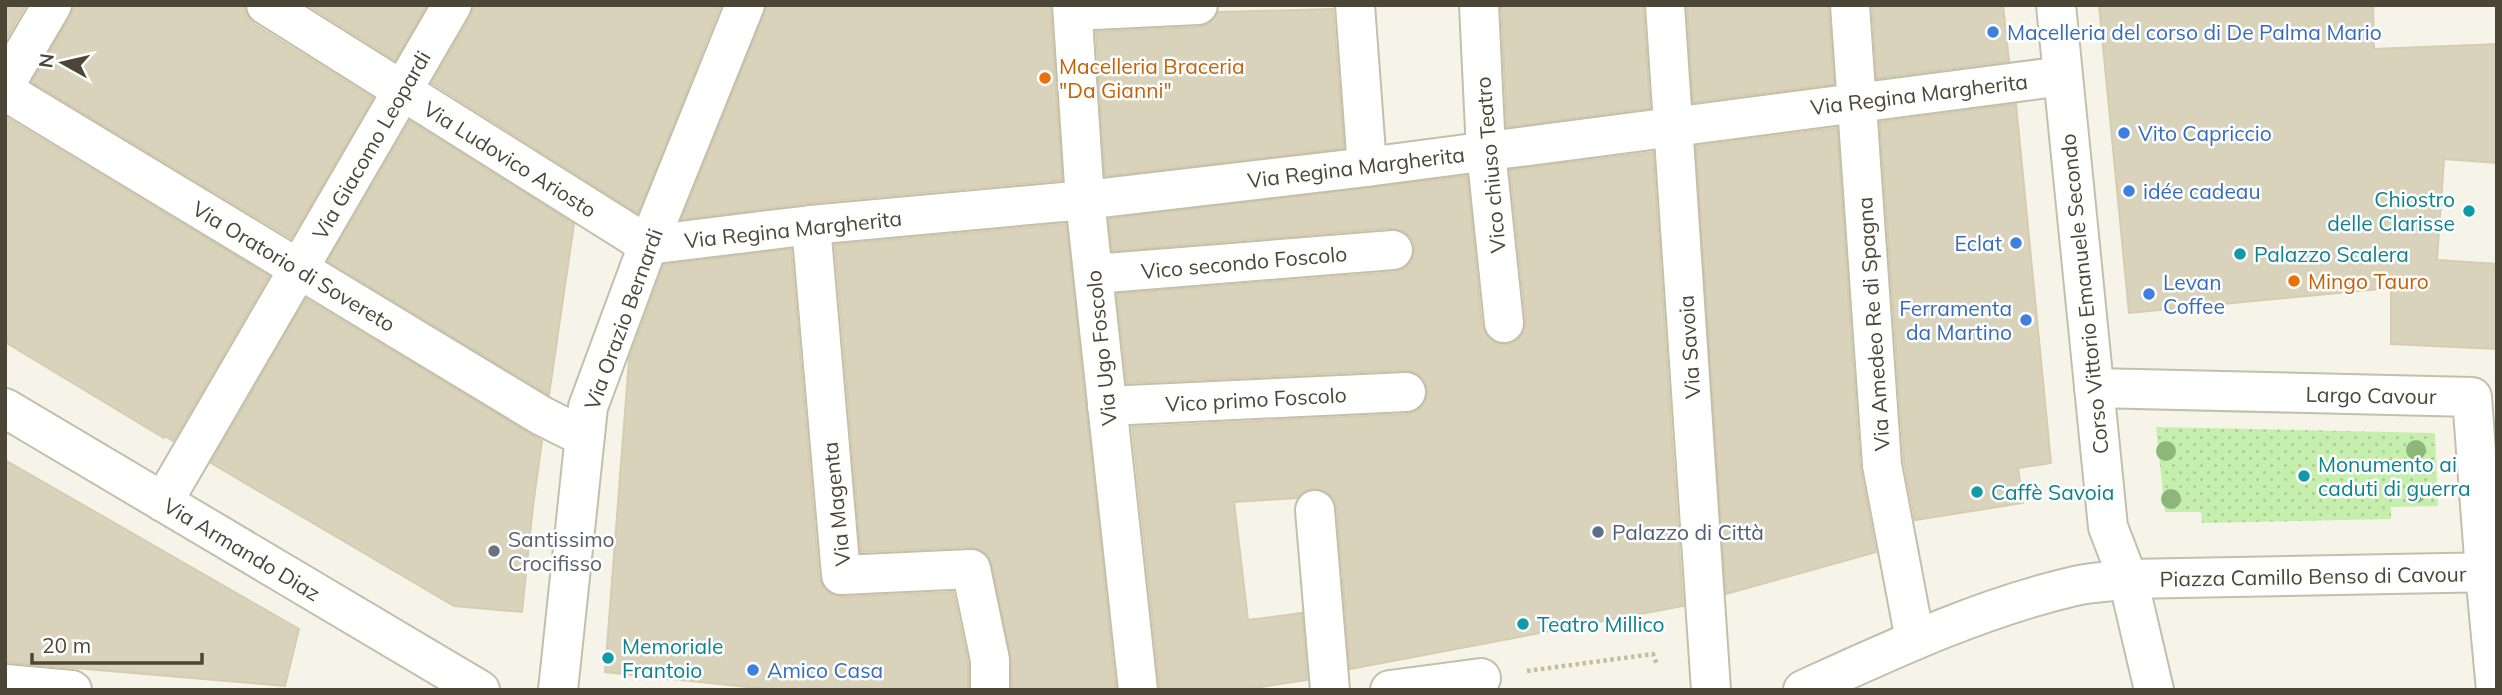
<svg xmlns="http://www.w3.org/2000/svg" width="2502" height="695" viewBox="0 0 2502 695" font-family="Mulish,sans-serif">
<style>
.grass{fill:url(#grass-dots)}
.building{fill:#d9d3bc;stroke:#d5cdaf;stroke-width:2}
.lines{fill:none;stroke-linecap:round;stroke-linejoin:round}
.minor-casing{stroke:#c3bfaa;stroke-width:42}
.path{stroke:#c6be99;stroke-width:4.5;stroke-dasharray:3.5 3.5;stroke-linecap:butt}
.minor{stroke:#fff;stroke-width:38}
.tree{fill:#8cb77b}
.shop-dot{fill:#3f7fe0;stroke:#fff;stroke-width:2.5}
.food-dot{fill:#e8710a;stroke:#fff;stroke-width:2.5}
.culture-dot{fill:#0f9aa8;stroke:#fff;stroke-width:2.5}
.service-dot{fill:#5c6f8a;stroke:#fff;stroke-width:2.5}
.worship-dot{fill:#6b7280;stroke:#fff;stroke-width:2.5}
.labels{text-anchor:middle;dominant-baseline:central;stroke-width:5;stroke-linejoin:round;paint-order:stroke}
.shop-label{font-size:21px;fill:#366cbe;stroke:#fff;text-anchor:start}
.food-label{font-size:21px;fill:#c56008;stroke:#fff;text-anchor:start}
.street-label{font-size:21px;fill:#4b4636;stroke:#fff}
.culture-label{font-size:21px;fill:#0d838f;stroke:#fff;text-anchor:start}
.service-label{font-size:21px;fill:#4e5e75;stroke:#fff;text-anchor:start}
.worship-label{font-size:21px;fill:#5b616d;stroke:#fff;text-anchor:start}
</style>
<defs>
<pattern id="grass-dots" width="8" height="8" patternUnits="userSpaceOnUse" patternTransform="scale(1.75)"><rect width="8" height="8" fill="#c6efad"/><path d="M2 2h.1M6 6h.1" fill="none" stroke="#acce95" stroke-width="1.8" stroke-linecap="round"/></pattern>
</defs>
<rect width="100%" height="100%" fill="#f6f4e9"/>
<path class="grass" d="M2156,427L2435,433L2438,506L2391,507V519L2202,523L2201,512H2165Z"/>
<g class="building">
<path d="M5,5H26L5,41Z"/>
<path d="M74,5H244L247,16L254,24L373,98L291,238L32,82L71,16Z"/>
<path d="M308,5H427L395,60Z"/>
<path d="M474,5H721L638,213L432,83L471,16Z"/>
<path d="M766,5H1050L1062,180L809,203L682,219L765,13Z"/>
<path d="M1501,5H1643L1650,108L1507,127Z"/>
<path d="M1687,5H1828L1834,84L1693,102Z"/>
<path d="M1872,5H2003L2009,61L1877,78Z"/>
<path d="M2099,5H2373L2374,49L2497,44V163L2444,159L2437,260L2497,264V349L2391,344V288L2129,313Z"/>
<path d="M1333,9L1344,148L1105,176L1096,32L1199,27L1210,23L1218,12Z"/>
<path d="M2016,104L2051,463L2018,468L2023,503L1915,520L1904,462L1880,122Z"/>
<path d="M5,117L269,276L173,441L165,436L164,438L5,342Z"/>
<path d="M410,121L574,224L549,395L328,261Z"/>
<path d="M1837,128L1860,467L1876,552L1726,594L1696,146Z"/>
<path d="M1653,152L1683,606L1350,669L1337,508L1333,498L1325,491L1313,488L1303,492L1297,498L1234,502L1248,620L1302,613L1307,680L1241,690H1160L1132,427L1407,414L1417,411L1425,403L1428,390L1425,381L1417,373L1405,370L1127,383L1117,294L1395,272L1405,268L1412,260L1415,248L1411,237L1403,231L1391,228L1112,251L1109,219L1467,176L1482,326L1487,336L1495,343L1507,345L1517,340L1524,332L1526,321L1510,170Z"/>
<path d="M1066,224L1116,690H1012L1011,656L992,565L988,555L979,549L970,547L861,552L835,245Z"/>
<path d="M791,249L819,577L823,587L831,594L842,597L953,592L968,662V690H776L605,672L629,360L664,265Z"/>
<path d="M306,299L542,441L533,506L522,612L454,606L211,463Z"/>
<path d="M5,460L299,629L285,686L5,662Z"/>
</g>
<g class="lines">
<g class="minor-casing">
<g id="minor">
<path d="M266,5L648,245L811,225L1085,200L1367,167L2063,76"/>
<path d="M1072,5L1085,200L1138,690"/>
<path d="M1355,5L1367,167"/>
<path d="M1479,5L1486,151L1504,323"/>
<path d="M1665,5L1711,690"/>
<path d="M1850,5L1882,465L1915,640"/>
<path d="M2056,5L2108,527L2128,579L2154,690"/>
<path d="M1073,11L1198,5"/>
<path d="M5,85L52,5"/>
<path d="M5,91L542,416L584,437"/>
<path d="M811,225L841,575L971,569L990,660V690"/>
<path d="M1094,274L1393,250"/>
<path d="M2094,388L2472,397L2485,572L2496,690"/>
<path d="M1107,406L1406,392"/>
<path d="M5,408L480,690"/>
<path d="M163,502L452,5"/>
<path d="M1315,510L1330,690"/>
<path d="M5,684L72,690"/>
<path d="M558,690L588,407L648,245L745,5"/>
<path d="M1390,690L1481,678"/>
<path d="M1803,690C1891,650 1980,608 2075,586C2092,582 2111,582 2128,579L2497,572"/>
</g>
</g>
<path class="path" d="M1527,671L1653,654L1657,665"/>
<use href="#minor" class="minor"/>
</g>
<g class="tree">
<circle cx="2416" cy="450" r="10"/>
<circle cx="2166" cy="451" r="10"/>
<circle cx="2416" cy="493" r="10"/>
<circle cx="2171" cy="499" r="10"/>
</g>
<g class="shop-dot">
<circle cx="1993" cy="32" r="7"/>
<circle cx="2124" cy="133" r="7"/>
<circle cx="2129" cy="191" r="7"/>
<circle cx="2016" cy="243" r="7"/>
<circle cx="2149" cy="294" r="7"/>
<circle cx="2026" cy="320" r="7"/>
<circle cx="753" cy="670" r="7"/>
</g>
<g class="food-dot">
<circle cx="1045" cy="78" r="7"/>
<circle cx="2294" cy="281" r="7"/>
</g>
<g class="culture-dot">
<circle cx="2469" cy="211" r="7"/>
<circle cx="2240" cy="254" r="7"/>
<circle cx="2304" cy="476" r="7"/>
<circle cx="1977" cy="492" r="7"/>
<circle cx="1523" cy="624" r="7"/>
<circle cx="608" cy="658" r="7"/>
</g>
<circle class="service-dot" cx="1598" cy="532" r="7"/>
<circle class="worship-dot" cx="494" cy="551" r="7"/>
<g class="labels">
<g class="shop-label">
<text x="2007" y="32">Macelleria del corso di De Palma Mario</text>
<text x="2138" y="133">Vito Capriccio</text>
<text x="2143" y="191">idée cadeau</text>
<text x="2002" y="243" text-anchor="end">Eclat</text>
<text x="2163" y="282">Levan<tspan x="2163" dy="24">Coffee</tspan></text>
<text x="2012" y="308" text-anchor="end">Ferramenta<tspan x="2012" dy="24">da Martino</tspan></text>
<text x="767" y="670">Amico Casa</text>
</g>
<g class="food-label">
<text x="1059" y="66">Macelleria Braceria<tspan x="1059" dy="24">"Da Gianni"</tspan></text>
<text x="2308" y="281">Mingo Tauro</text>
</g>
<g class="street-label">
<text transform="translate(1919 94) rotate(-7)">Via Regina Margherita</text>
<text transform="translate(371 145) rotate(-60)">Via Giacomo Leopardi</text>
<text transform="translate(510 159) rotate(32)">Via Ludovico Ariosto</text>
<text transform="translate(1490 165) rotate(-95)">Vico chiuso Teatro</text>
<text transform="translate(1356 167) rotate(-7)">Via Regina Margherita</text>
<text transform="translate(793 229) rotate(-6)">Via Regina Margherita</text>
<text transform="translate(1244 262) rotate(-5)">Vico secondo Foscolo</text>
<text transform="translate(294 266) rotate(31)">Via Oratorio di Sovereto</text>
<text transform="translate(2084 294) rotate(-96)">Corso Vittorio Emanuele Secondo</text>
<text transform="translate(623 319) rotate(-70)">Via Orazio Bernardi</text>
<text transform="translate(1873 324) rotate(-94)">Via Amedeo Re di Spagna</text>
<text transform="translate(1689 347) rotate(-94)">Via Savoia</text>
<text transform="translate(1101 348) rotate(-96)">Via Ugo Foscolo</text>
<text transform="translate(2371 395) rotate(1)">Largo Cavour</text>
<text transform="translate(1256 399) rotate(-3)">Vico primo Foscolo</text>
<text transform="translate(836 504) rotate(-96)">Via Magenta</text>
<text transform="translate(242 549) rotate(31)">Via Armando Diaz</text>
<text transform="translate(2313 576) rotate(-1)">Piazza Camillo Benso di Cavour</text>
</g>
<g class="culture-label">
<text x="2455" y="199" text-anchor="end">Chiostro<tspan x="2455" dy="24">delle Clarisse</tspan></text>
<text x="2254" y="254">Palazzo Scalera</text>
<text x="2318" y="464">Monumento ai<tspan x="2318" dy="24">caduti di guerra</tspan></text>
<text x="1991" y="492">Caffè Savoia</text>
<text x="1537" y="624">Teatro Millico</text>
<text x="622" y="646">Memoriale<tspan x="622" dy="24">Frantoio</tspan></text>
</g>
<g class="service-label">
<text x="1612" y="532">Palazzo di Città</text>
</g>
<g class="worship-label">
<text x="508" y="539">Santissimo<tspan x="508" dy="24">Crocifisso</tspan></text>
</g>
</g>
<rect width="2502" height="695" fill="none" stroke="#4b4636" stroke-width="14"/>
<g transform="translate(63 63) rotate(278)" stroke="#ffffff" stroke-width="5" paint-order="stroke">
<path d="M0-5L12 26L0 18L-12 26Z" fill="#4b4636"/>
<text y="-10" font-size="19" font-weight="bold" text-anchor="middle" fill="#4b4636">N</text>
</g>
<path d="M32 653v10h170v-10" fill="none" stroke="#4b4636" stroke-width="3.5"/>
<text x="42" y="653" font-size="21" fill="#4b4636" stroke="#ffffff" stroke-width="5" paint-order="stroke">20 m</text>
</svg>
